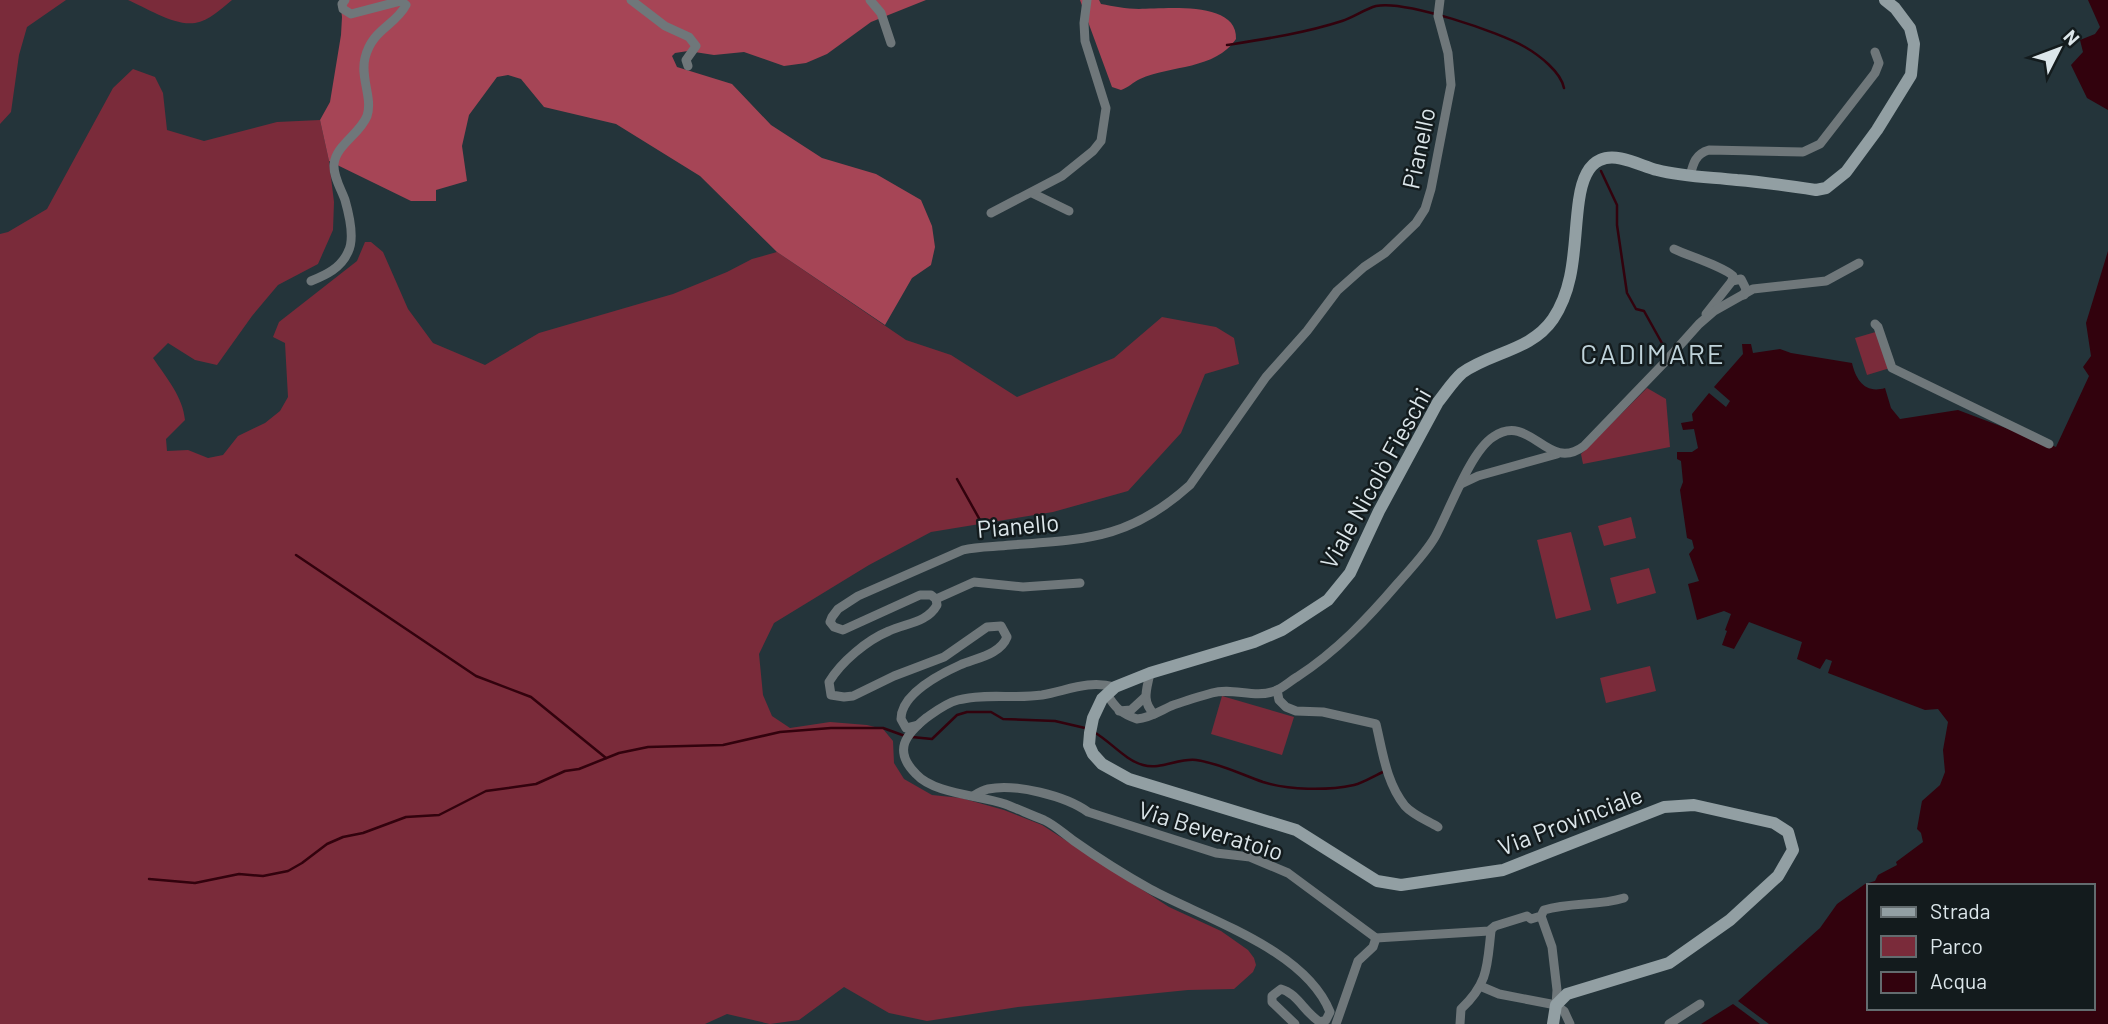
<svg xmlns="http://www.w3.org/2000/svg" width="2108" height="1024" viewBox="0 0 2108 1024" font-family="Barlow,sans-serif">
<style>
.green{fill:#7a2b3a}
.forest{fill:#a64556}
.water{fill:#32020d;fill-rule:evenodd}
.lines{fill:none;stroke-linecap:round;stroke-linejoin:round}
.stream{stroke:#32020d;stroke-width:2.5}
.street{stroke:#6f777a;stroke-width:9}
.secondary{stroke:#929fa3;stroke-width:12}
.labels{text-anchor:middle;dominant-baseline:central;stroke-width:5;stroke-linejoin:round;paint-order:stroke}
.street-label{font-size:24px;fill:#dce6ea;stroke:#131b1d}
.quarter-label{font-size:28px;letter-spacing:2px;fill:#bfd3da;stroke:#131b1d}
</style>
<rect width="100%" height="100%" fill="#24343a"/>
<g class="green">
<path d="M0,0H66L27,27L19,55L11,112L0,124Z"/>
<path d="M128,0H232C222,8 209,21 195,23C174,26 147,8 128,0Z"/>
<path d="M133,69L155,77L163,93L167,130L204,141L277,122L320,120L329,161L334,202L333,230L318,264L278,285L252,316L217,365L195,360L168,343L153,358C166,377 183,397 185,420L166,439L167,451L188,450L208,458L223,455L238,436L265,423L280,411L288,397L285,343L273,337L279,322L357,261L365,242H371L383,252L408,309L433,343L485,365L539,333L673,294L727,272L752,259L777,252L906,340L951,355L1017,397L1114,358L1162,317L1216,327L1234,338L1239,364L1205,374L1181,433L1128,491L1053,512L931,532L869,565L774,623L759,654L763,695L772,716L790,728L830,722L867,725L883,729L893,741L894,763L904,779L932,795L961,798L1004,810L1042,825L1169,907L1221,931L1248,950L1254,958L1256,965L1253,972L1234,989L1188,990L1018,1007L927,1021L889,1013L844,987L799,1020L770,1024L727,1014L705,1024H0V234L8,232L47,209L113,88Z"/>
<path d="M1879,331L1890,368L1867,375L1855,338Z"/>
<path d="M1647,388L1666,399L1670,447L1583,464L1581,454Z"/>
<path d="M1631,517L1636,538L1604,546L1598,526Z"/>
<path d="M1571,532L1591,610L1556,619L1537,540Z"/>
<path d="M1649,568L1656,593L1617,604L1610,578Z"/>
<path d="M1650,666L1656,691L1606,703L1600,678Z"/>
<path d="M1222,696L1294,717L1282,755L1211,734Z"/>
</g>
<g class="forest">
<path d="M340,0H926L871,22L827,54L806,63L784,66L744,52L714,55L688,51L675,53L672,56L677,67L732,84L771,125L822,158L876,174L921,200L932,226L935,247L931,265L912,278L885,325L777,252L700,176L616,124L544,107L521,79L508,75L497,77L469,115L462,146L467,181L436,190V201H411L329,161L320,120L330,102L341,35L342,17Z"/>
<path d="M1080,0H1099L1101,4C1113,6 1126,9 1139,9C1164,9 1238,0 1236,39C1215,70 1171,65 1140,79C1133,82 1128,88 1121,90L1112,87Z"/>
</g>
<g class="water">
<path d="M2088,0H2108V110L2087,98L2071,65L2083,52L2080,40L2095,34L2100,27Z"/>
<path d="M2108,251V1024H1769L1738,1001L1820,928L1837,904L1865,884L1875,881L1878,875L1897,865L1896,862L1923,842L1921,833L1917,829L1922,801L1940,785L1945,772L1943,750L1948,722L1938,709L1925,710L1828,673L1832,661L1826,659L1820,669L1797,659L1802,642L1749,622L1734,649L1722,645L1727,631L1725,630L1731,614L1724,611L1697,620L1688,584L1699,581L1689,554L1694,548L1692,540L1687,538L1680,490L1683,482L1681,461L1677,459V452H1692L1698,448L1694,429L1683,430L1681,423L1693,421L1692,414L1709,393L1726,407L1730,401L1714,387L1743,354L1742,344H1751L1753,353L1780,349L1791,353L1852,363C1856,380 1865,394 1885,388L1891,408L1900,419L1958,410L2056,447L2089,376L2083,367L2091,356L2086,323ZM1868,886H2092V1008H1868Z"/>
<path d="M1733,1004L1760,1024H1701Z"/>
</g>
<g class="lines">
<g class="stream">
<path d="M1227,45C1265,39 1305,33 1342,21C1354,17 1365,9 1376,6C1405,0 1499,32 1525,47C1539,55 1561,72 1564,88"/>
<path d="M1601,171L1617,205V225L1627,293L1636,309L1644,311L1663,345"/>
<path d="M957,479L985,529"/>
<path d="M296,555L476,676L531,697L606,758"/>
<path d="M1094,732C1111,742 1125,760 1143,765C1161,770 1178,758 1196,760C1219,763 1240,774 1263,782C1289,790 1326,791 1354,785C1363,783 1374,776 1383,772"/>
<path d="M912,737L932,739L957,715L967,712H991L1003,719L1055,721L1085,728"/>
<path d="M149,879L195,883L239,874L263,876L288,871L302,863L327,844L343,837L363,833L406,817L439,815L486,791L536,784L565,771L579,769L619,753L648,747L723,745L780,732L831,728H883L905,736"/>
</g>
<g class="street">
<path d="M631,0L665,26L689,37L696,46L686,60L688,66"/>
<path d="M870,0L881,13L891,43"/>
<path d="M1690,176C1693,164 1695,154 1709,150L1803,152L1820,144L1875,73L1879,63L1875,52"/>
<path d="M1032,193L1069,211"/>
<path d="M991,213L1062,176L1093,151L1101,141L1106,108L1085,41L1084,23L1087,0"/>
<path d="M1674,249C1689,256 1724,267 1733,276L1732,281"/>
<path d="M311,281C326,275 341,268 348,252C355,239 349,214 345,200C341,189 333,176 334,164C336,145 360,134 367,116C373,98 360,78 365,58C372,29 395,26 406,5L401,1L351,14L343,9L342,4L345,0"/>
<path d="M1706,314L1732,281L1741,279L1746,289L1744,295"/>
<path d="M1875,324L1878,327L1892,368L2049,444"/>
<path d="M1461,484L1478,476L1557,454"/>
<path d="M936,599L974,582L1023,587L1080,583"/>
<path d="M1150,673C1147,689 1141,701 1154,714"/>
<path d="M1115,687C1088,680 1069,690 1042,695C1015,699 985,693 958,700C946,703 936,711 926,718C905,735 893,751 916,774C934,794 979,795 1005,804C1018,809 1031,815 1044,820C1055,825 1064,834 1074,841C1098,858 1125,875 1150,889C1205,919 1305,949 1330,1012L1326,1020L1320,1022C1305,1013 1297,993 1281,989L1272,996V1002L1295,1024"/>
<path d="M1277,690L1279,700L1286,707L1296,711L1323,712L1376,724C1383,753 1386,782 1405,806C1413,815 1428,821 1438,827"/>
<path d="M1107,694C1115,708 1122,714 1137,719C1150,718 1160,711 1171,706C1184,701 1198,697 1212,693C1233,687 1254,699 1275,691C1283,688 1290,681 1297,677C1337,651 1368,618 1398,583C1411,568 1425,554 1435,537C1449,512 1470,452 1493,437C1531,411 1547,474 1584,446L1664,363L1699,324L1714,311L1753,289L1826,281L1859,263"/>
<path d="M1119,711L1131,710L1144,698"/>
<path d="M918,725L906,728L901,719C901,694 940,674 960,665C976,658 1000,655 1007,637L1001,626L987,627L944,657L894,676L853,696L844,697L831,695L829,682C841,662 867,640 889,631C906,623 927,623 937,605L936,599L931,595H920L843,630L834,627L830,622L832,617L838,609L858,596L963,550C979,546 994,547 1011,545C1088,539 1130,539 1190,485L1266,377L1307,331L1337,291L1364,267L1385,253L1416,223L1425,209L1431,189L1451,85L1448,53L1438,16L1440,0"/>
<path d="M973,796C978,793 983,790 988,789C1015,783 1066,796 1088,812L1216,853L1250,857L1288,873L1376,938L1489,931L1495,926L1527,916L1531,919L1541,916L1544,910C1571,902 1598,906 1624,898"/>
<path d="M1541,916L1552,947L1557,990L1556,1005"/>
<path d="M1480,986L1499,994L1556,1005"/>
<path d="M1556,1005L1564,1011L1570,1024"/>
<path d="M1336,1024L1358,961L1373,947L1376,938"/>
<path d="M1460,1024L1461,1009C1489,983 1487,965 1491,931"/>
<path d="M1669,1024L1700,1004"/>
</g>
<path class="secondary" d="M1553,1024L1556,1005L1567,994L1669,963L1730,920L1778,876L1793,850L1788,832L1774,823L1694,805L1664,807L1503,870L1401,885L1377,881L1296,830L1129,779L1102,764L1093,754L1089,745L1090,733L1093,718L1102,699L1115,687L1150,673L1254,642L1282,630L1328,600L1350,573L1379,511L1438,402C1446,392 1453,381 1462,373C1491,352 1531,351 1553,319C1577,283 1573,241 1579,200C1581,186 1586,166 1600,160C1617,152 1641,166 1657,170C1684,177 1710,177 1737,180C1763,182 1790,186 1816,190L1826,188L1846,172L1877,130L1911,75L1914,44L1910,28L1895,8L1885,0"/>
</g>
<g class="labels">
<g class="street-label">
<text transform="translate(1418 148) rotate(-78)">Pianello</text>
<text transform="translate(1375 478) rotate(-61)">Viale Nicolò Fieschi</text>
<text transform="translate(1018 525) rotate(-5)">Pianello</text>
<text transform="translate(1570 820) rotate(-21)">Via Provinciale</text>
<text transform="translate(1211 830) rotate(17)">Via Beveratoio</text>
</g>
<g class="quarter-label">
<text x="1653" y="353">CADIMARE</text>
</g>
</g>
<rect x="1867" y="884" width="228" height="126" fill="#131b1d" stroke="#636c6f" stroke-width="2"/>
<rect x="1881" y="907" width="35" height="10" fill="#929fa3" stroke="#636c6f" stroke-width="2"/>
<text x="1930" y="919" font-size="21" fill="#dce6ea">Strada</text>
<rect x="1881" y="936" width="35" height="21" fill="#7a2b3a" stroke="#636c6f" stroke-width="2"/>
<text x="1930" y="954" font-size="21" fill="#dce6ea">Parco</text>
<rect x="1881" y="972" width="35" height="21" fill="#32020d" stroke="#636c6f" stroke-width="2"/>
<text x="1930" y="989" font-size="21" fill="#dce6ea">Acqua</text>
<g transform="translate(2059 49) rotate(48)" stroke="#131b1d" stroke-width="5" paint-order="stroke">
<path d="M0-5L12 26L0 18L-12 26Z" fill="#dce6ea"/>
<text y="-10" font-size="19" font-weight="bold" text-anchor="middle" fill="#dce6ea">N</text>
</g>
</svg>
